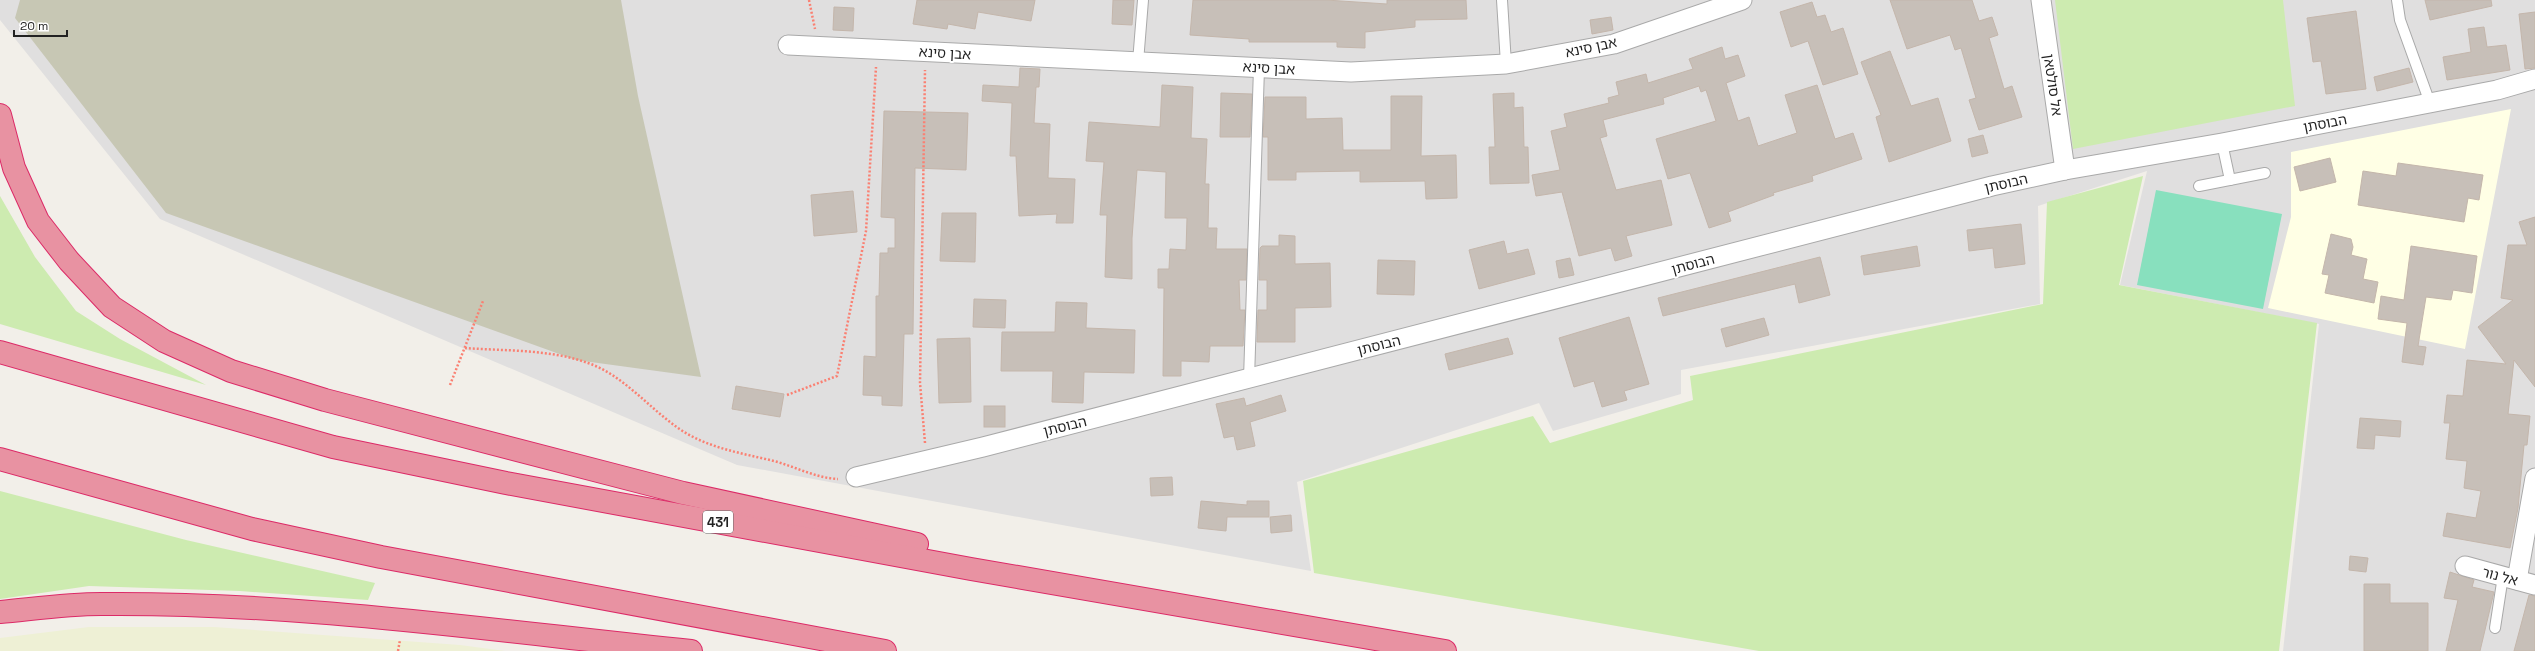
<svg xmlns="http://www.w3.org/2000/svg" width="2535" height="651" viewBox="0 0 2535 651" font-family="'Space Grotesk','Noto Sans Hebrew',sans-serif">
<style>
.residential{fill:#e0dfdf}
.education{fill:#ffffe5}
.construction{fill:#c7c7b4}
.farmland{fill:#eef0d5}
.grass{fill:#cdebb0}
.pitch{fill:#88e0be}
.building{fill:#c7bfb8;stroke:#c4b6ab}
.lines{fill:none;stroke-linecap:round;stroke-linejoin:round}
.service-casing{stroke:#a9a9a9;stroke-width:12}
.minor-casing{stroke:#a9a9a9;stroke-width:21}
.motorway-casing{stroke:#dc2a67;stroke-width:24}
.path{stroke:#fa8072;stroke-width:2.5;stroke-dasharray:2 2;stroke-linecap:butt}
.service{stroke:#fff;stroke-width:10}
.minor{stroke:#fff;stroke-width:19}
.motorway{stroke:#e892a2;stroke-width:22}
.labels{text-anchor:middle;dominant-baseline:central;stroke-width:4;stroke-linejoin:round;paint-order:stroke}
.shield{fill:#fff;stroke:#646464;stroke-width:1}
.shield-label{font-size:13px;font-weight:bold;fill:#222}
.street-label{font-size:14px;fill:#222;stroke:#fff}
</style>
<rect width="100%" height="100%" fill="#f2efe9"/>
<path class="residential" d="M0,0H2535V651H2283L2319,324L2120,285L2147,171L2038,206L2040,304L1681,370V394L1553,431L1539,403L1297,482L1311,571L737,465L160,219L0,20Z"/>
<path class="education" d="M2511,109L2465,349L2268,308L2291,217V152Z"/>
<path class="construction" d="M20,0H621L638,96L701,377L576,360L166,213L15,18Z"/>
<path class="farmland" d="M89,627H214L460,645L505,651H0V638Z"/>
<g class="grass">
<path d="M2055,0H2283L2295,106L2073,149Z"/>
<path d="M2143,176L2119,285L2317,323L2279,651H1759L1314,573L1303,481L1533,416L1550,443L1693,400L1690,376L2043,304L2047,202Z"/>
<path d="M0,196L35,257L76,311L120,339L206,385L0,324Z"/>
<path d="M0,491L186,540L375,583L368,600L240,591L89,586L0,599Z"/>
</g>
<path class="pitch" d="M2156,190L2282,214L2263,309L2137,285Z"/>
<g class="building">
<path d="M917,0H1035L1031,21L978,12L975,29L948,24L947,29L913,24Z"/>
<path d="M1113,0H1134L1132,25L1112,24Z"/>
<path d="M1193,0H1326L1387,4V0H1466L1467,19L1415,20V27L1365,32V48L1337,47V42H1249V39L1190,35Z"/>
<path d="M1890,0H1972L1979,21L1992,17L1998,35L1989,38L2004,89L2012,86L2022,117L1979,130L1969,100L1976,98L1961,48L1955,50L1950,35L1907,49Z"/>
<path d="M2425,0H2491L2492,6L2430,20Z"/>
<path d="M1812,2L1817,17L1825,15L1831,32L1843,28L1858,74L1823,85L1808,41L1791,47L1780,12Z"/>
<path d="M834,7L854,8L853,31L833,30Z"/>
<path d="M2356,11L2366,89L2326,94L2321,61L2313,62L2307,18Z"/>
<path d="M2535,12V68L2525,69L2519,14Z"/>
<path d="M1611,17L1613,30L1592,34L1590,20Z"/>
<path d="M2484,27L2487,47L2506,45L2510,70L2447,80L2443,57L2471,52L2468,29Z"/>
<path d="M1722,47L1725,59L1738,55L1745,76L1726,83L1738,121L1749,117L1758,146L1797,133L1785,95L1817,85L1835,139L1853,133L1862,159L1812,176L1813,181L1773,193L1774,195L1728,212L1731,221L1709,228L1690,173L1668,179L1656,139L1716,121L1706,90L1701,92L1699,86L1663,98L1664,104L1603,120L1607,136L1600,138L1616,190L1661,180L1672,225L1626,236L1632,256L1615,261L1611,248L1579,256L1562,192L1536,196L1532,175L1560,170L1551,131L1567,127L1564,114L1609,103L1608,98L1619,95L1616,82L1646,74L1648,83L1693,69L1689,59Z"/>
<path d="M1890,51L1911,106L1938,98L1951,141L1889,162L1876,117L1881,115L1861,62Z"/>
<path d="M1020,68L1040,69L1039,87H1036L1034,123L1050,124L1048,178L1075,179L1073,223H1056L1057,214L1019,216L1016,156H1010L1012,103L982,101L983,85L1019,87Z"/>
<path d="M2409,68L2413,82L2377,91L2374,77Z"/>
<path d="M1162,85L1193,87L1191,138L1207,139L1205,184H1209L1208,228H1217L1216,249H1247L1246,280H1239L1240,310H1245L1243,346H1210L1209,362L1181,361V376H1163L1164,288H1158V269H1169L1170,249L1186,250L1187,218H1165L1166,172L1137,170L1132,238V279L1105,277L1107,215H1100L1104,162L1086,161L1089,122L1160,127Z"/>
<path d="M1221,93L1252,94L1250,137H1220Z"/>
<path d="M1514,93V108L1523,107L1524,147H1528L1529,183L1490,184L1489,147H1495L1493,94Z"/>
<path d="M1391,96H1422L1421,156L1456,155L1457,198L1426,199L1425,181L1360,182V171L1296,172V180H1268V137H1263L1265,97H1306V119L1342,118L1343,150H1391Z"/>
<path d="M884,111L968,113L966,170L915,168L913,334H904L902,406L882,405V396L863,395L864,356L876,357V296H879L880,253H888V248H895V218L881,217Z"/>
<path d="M1983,135L1988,153L1972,157L1968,139Z"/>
<path d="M2330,158L2336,182L2300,191L2294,167Z"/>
<path d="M2398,163L2483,175L2479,200L2468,198L2464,222L2358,205L2363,171L2396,176Z"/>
<path d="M853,191L857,232L814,236L811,195Z"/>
<path d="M942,213H976L975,262L940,261Z"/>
<path d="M2535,217V387L2514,360L2508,414L2530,416L2527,445H2524L2518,508L2510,548L2443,536L2447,513L2476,518L2481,491L2464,488L2467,461L2446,459L2450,423H2444L2447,395L2463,396L2467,360L2506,364L2478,327L2513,300L2501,298L2508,245H2527L2519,222Z"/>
<path d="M2021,224L2025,264L1995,268L1993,248L1969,251L1967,230Z"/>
<path d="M2331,234L2351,239L2353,247L2351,255L2367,259L2363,279L2378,282L2374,303L2325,293L2329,275L2322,274Z"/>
<path d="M1279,235L1295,236V264L1330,263L1331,307L1295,308V342H1257L1258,310H1267V280H1259L1260,248L1262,246H1279Z"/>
<path d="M1504,241L1507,254L1528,249L1535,274L1479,289L1469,250Z"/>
<path d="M1917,246L1920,266L1864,275L1861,256Z"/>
<path d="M2411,246L2477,256L2472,293L2453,290L2451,300L2426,297L2418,346L2426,347L2423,365L2402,362L2407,323L2378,319L2381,296L2404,300Z"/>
<path d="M1820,257L1830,295L1799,303L1795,284L1663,316L1658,298Z"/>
<path d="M1570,258L1574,275L1559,278L1556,261Z"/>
<path d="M1378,260L1415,261L1414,295L1377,294Z"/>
<path d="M974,299L1006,300L1005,328L973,327Z"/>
<path d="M1056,302L1087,303L1086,328L1135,330L1134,373L1084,372L1083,403L1052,402L1053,371H1001L1002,332H1055Z"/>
<path d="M1629,317L1649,384L1624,391L1627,400L1602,407L1594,381L1574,387L1559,338Z"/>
<path d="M1764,318L1769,335L1726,347L1721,329Z"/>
<path d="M970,338L971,402L939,403L937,339Z"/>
<path d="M1508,338L1513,354L1449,370L1445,354Z"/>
<path d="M736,386L784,394L780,417L732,409Z"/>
<path d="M1281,395L1286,411L1250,422L1255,446L1237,450L1234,436L1224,438L1216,404L1244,398L1246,406Z"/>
<rect x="984" y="406" width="21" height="21"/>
<path d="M2360,418L2401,421L2400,437L2375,435L2374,449L2357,448Z"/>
<path d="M1172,477L1173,495L1151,496L1150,478Z"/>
<path d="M1201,501L1247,505V501H1269V517H1227L1226,531L1198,528Z"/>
<path d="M1291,515L1292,531L1271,533L1270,517Z"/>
<path d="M2350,556L2368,558L2366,572L2349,570Z"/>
<path d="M2450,572L2474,580L2472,587L2494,592L2480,651H2446L2458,600L2444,598Z"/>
<path d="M2364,584H2390V603H2428V651H2364Z"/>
<path d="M2529,595L2535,596V651H2514Z"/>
</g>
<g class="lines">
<g class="service-casing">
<g id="service">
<path d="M1502,0L1506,64"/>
<path d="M2397,0L2400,20L2430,103"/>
<path d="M1138,62L1143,0"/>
<path d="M2222,143L2230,180"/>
<path d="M2199,186L2265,173"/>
<path d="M1249,379L1259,68"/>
<path d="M2495,628L2503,576"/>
</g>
</g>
<g class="minor-casing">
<g id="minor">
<path d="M2041,0L2065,170"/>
<path d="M788,45L1351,72L1506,64L1614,44L1742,0"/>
<path d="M856,477L983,447L1992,186L2065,170L2222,143L2497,90L2535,79"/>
<path d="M2465,566L2535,585"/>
<path d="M2517,580L2535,478"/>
</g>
</g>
<g class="motorway-casing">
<g id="motorway">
<path d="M0,115L14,168L38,221L69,261L112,307L164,341L231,371L325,400L683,493L917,544"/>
<path d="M0,352L333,447L506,483L971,569L1445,651"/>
<path d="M0,459L252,529L381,557L885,651"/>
<path d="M0,612C33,609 67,604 101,604C298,602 495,631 691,651"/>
</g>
</g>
<g class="path">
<path d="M809,0L815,29"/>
<path d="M465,348C504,351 550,349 588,363C623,375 648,407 678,428C707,448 741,453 774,461C796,467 816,478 838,479"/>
<path d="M450,385L483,301"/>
<path d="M787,395L837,376L866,231L876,67"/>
<path d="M925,443L920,383L925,70"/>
<path d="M398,651L400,640"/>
</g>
<use href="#service" class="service"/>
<use href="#minor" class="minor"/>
<use href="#motorway" class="motorway"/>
</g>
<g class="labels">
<rect class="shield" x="703" y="511" width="30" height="22" rx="3"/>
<g class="shield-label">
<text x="718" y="522">431</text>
</g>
<g class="street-label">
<text transform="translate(1591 47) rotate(-12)">אבן סינא</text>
<text transform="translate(945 53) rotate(3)">אבן סינא</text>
<text transform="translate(1269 68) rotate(3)">אבן סינא</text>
<text transform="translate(2053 85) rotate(82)">אל סולטאן</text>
<text transform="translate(2325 123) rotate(-11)">הבוסתן</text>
<text transform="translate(2006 183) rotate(-13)">הבוסתן</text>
<text transform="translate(1693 264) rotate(-15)">הבוסתן</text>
<text transform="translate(1379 345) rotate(-14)">הבוסתן</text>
<text transform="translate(1065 426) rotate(-14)">הבוסתן</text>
<text transform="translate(2500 576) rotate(15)">אל נור</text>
</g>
</g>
<path d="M14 30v6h53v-6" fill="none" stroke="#222222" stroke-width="2"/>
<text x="20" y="30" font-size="12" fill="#222222" stroke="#ffffff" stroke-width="3" paint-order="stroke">20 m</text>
</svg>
